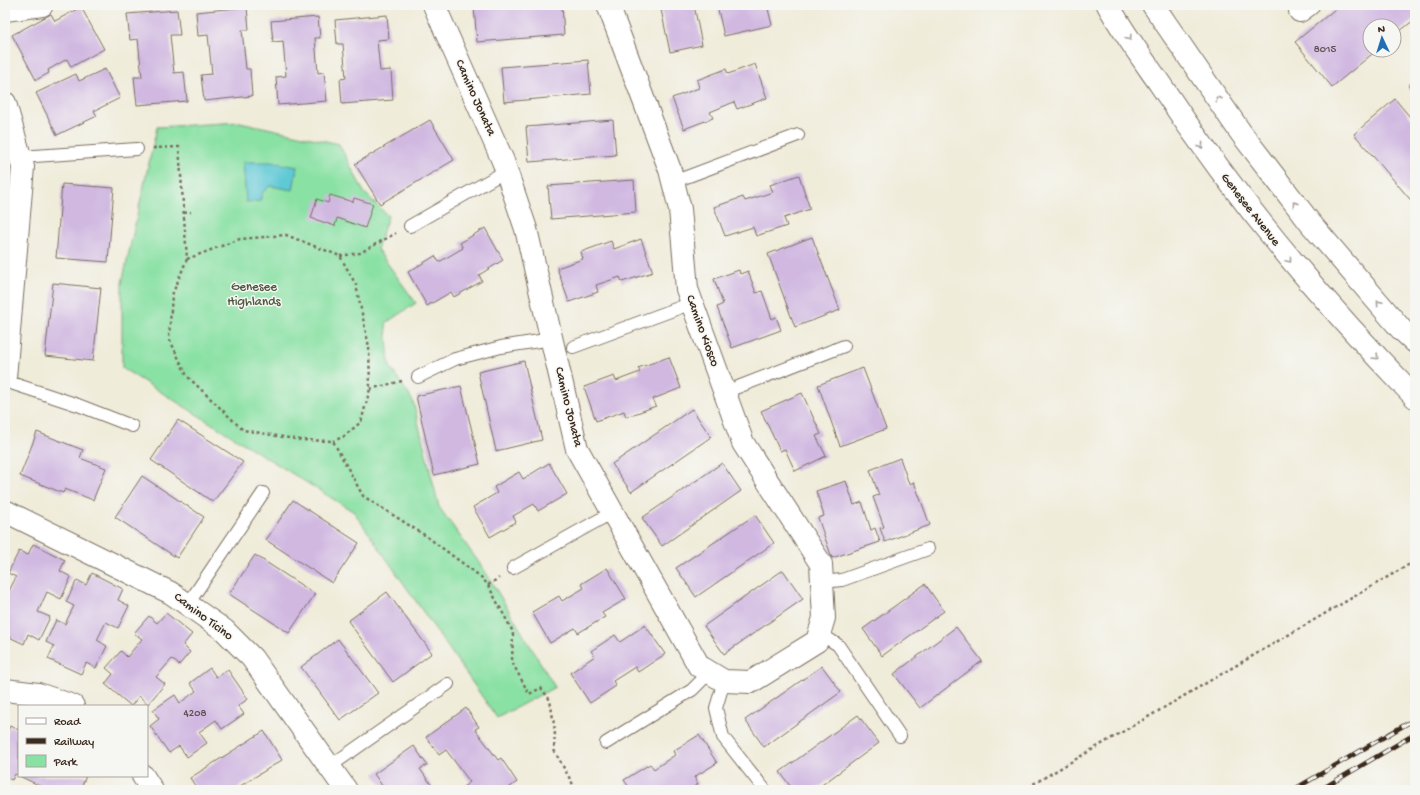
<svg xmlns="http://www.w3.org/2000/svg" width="1420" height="795" viewBox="0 0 1420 795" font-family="'Gochi Hand',sans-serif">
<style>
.green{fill:#8ae1a4;stroke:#628661}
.water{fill:#5ec9d6;stroke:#4c7a7a}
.building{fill:#d0b8e1}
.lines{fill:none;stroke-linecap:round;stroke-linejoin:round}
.service-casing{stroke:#7a6e60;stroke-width:14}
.minor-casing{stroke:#7a6e60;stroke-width:24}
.primary-casing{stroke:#7a6e60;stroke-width:24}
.path{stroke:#7a6e60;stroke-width:2.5;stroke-dasharray:3 3;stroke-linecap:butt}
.service{stroke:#fff;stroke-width:12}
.minor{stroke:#fff;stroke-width:22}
.primary{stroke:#fff;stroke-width:22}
.rail-casing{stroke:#3b2a1e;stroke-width:4.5}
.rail{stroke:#f6f6f2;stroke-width:3;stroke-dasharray:9;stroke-linecap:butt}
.oneway{stroke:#a79f9a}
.labels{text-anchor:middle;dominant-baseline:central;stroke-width:3;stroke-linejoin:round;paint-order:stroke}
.number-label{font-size:11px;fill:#604e4f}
.street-label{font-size:13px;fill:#3b2a1e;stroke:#f6f6f2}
.park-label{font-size:13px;fill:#4f5840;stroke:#f6f6f2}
</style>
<rect width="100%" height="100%" fill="#f6f6f2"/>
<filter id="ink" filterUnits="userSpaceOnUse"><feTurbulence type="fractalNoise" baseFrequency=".025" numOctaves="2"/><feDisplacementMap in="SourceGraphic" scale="8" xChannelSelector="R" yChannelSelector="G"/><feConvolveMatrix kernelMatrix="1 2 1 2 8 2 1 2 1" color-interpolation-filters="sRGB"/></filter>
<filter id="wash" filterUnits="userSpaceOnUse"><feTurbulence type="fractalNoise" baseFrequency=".012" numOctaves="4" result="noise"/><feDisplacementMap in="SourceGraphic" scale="16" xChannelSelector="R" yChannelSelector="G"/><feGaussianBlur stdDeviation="0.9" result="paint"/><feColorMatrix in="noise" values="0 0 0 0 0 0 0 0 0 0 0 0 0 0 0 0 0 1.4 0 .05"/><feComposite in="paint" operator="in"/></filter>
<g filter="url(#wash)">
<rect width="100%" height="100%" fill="#f0ecda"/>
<path class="green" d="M240,122L339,144L364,192L388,216L377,249L416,303L386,323L389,365L413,401L439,507L485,571L555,687L497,718L354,512L122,368V283L157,127Z"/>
<path class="water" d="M243,162H271L297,167L293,190L270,186L262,193L260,201L246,202Z"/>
<g id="blocks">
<g class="building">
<path d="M504,5H562L564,35L477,42L474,7Z"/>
<path d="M660,5H694L702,45L670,52Z"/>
<path d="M717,5H767L772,25L724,36Z"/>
<path d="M1340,5H1415V19L1394,36V26H1370V50H1377L1332,87L1295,42Z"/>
<path d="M81,7L104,49L71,67L67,59L48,70L49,73L36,80L12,35L51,14L55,21Z"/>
<path d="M247,7L249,30H242L246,69H250L252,96L204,101L201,75L212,74L208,35L198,36L196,12Z"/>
<path d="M177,10L180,35H170L174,73L184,72L187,101L137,105L134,77H142L138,39L130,40L127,14Z"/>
<path d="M387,15L389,39L377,40L380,71L391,70L393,100L342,104L340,79L346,78L343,44H337L335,20Z"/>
<path d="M318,17L320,38H315L318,73L324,72L327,101L278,105L276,77L286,76L283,41L273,42L271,21Z"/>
<path d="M588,60L591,94L504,102L501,67Z"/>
<path d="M755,64L767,98L737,109L734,102L710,112L713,118L684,129L672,98L699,88L697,80L726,69L728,74Z"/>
<path d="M105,69L120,98L94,111L97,116L57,135L36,93L76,74L79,81Z"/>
<path d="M1415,80V94L1408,86Z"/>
<path d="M1395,99L1415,123V205L1354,134Z"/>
<path d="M430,120L454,160L380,204L355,164Z"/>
<path d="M613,120L616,155L529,162L526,127Z"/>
<path d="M799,175L810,209L784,218L787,226L756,236L753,227L725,236L714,207L743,197L745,201L773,192L770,185Z"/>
<path d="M634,180L636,212L551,219L548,186Z"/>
<path d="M62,184L114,188L108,262L56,258Z"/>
<path d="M330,195L353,202L354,198L373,204L365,228L337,218L335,226L311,218L317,199L328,203Z"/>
<path d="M485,228L503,260L479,275L482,281L454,297L451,292L427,306L408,272L435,256L439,262L463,248L460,243Z"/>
<path d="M812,237L840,310L795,327L768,254Z"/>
<path d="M641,239L653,272L622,282L620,277L596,285L598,292L569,302L557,268L583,259L581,252L611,241L614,249Z"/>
<path d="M739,270L740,274L748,271L756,293L762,291L772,319L776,317L781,330L732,348L717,307L723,304L714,279Z"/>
<path d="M53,283L101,288L93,361L45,356Z"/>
<path d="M669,357L681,388L653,399L656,406L626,417L624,411L596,421L584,387L614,376L616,381L640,372L638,368Z"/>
<path d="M524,361L542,440L496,451L478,372Z"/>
<path d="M863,368L886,429L840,446L818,385Z"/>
<path d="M461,386L480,464L434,475L416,396Z"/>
<path d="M802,393L821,434L816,436L826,456L795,471L785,449L780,451L761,411Z"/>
<path d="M692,409L711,437L631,492L612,464Z"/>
<path d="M178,420L243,462L213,502L151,460Z"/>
<path d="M37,432L83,450L80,458L106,468L93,500L65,489L63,493L20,476Z"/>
<path d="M900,458L909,484L914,482L930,525L885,542L880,528L884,527L873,497L879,495L870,470Z"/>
<path d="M549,463L567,494L538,511L534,504L513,516L516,522L490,537L473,507L497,493L494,487L519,472L523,479Z"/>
<path d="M722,463L741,491L662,546L642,518Z"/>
<path d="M142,476L204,517L177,558L115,517Z"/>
<path d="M846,481L854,505L862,502L871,530L875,528L880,542L832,558L818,518L824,516L816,491Z"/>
<path d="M293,500L359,543L332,583L266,540Z"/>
<path d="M755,515L774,543L696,597L676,568Z"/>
<path d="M33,544L65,560L60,571L71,577L61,599L47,592L38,612L50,617L39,640L28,634L24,644L5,635V594L7,595L16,577L8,573L19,551L28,555Z"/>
<path d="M255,555L315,594L289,633L229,594Z"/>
<path d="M607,568L626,599L602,613L605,617L578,633L575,628L550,643L532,612L559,596L562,601L584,588L581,584Z"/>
<path d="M783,570L803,599L724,654L704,626Z"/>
<path d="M92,573L123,589L118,600L129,606L118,628L106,622L97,640L107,646L96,668L86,663L81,674L48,659L54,646L46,642L56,620L65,624L74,606L66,602L77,580L86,585Z"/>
<path d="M925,584L944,611L882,656L863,629Z"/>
<path d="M387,592L432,653L393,682L348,621Z"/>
<path d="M166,613L192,634L183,645L190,652L179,665L172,659L156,677L165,684L148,704L139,696L131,706L105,684L113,674L106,668L121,651L127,657L142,639L134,633L149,616L157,623Z"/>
<path d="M645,625L665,654L638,672L635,667L613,681L616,686L590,703L570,673L595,656L591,651L615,635L620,642Z"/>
<path d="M956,627L982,661L920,708L894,674Z"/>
<path d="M338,639L378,693L340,720L301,667Z"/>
<path d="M822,666L841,692L764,747L745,720Z"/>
<path d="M210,668L216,677L228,670L248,699L238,706L244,714L222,729L216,720L199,732L207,743L187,757L179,746L169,753L150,726L159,719L153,710L175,695L180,703L196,691L190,683Z"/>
<path d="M466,708L479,727L475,729L498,760L501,758L517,782L506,790H464L462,788L470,782L446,750L439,755L426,737Z"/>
<path d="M858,715L879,743L815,790H793L780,772Z"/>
<path d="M10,726L19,730V776H86L80,790H49L15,774L12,780L5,777V738Z"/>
<path d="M264,731L282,760L234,790H198L190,778Z"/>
<path d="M699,735L717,763L694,777L698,784L689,790H631L624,780L650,764L654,769L675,755L673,751Z"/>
<path d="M414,746L427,765L420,769L435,790H385L374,774Z"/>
</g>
</g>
</g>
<g filter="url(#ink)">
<use href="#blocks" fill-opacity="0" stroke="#7a6e60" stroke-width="1"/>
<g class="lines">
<g class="service-casing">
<g id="service">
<path d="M20,157L137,149"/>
<path d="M673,182L798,135"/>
<path d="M410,226L506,171"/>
<path d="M573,347L692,303"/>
<path d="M418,377L455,359L501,347L552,339"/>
<path d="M5,381L78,405L132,426"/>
<path d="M725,392L844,346"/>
<path d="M513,568L613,512"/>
<path d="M822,582L842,580L928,549"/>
<path d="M188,604L263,493"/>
<path d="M819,633L838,645L900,736"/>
<path d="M724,681L716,708L723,737L765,790"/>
<path d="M606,743L692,690L710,672"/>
<path d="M329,767L448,684"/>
</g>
</g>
<g class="minor-casing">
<g id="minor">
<path d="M434,5L503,161L526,229L577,449L699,666L724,681L751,682L817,641L824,618L821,564L743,443L687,289L680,209L670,170L608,5"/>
<path d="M5,10L42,5"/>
<path d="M1300,11L1308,5"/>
<path d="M5,103L23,167L5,378"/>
<path d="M5,511L171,593L224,630L252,658L346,790"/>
<path d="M5,690L38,694L73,706"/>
<path d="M143,776L152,790"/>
</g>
</g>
<g class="primary-casing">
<g id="primary">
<path d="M1108,5C1123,32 1142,58 1160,84C1235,198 1320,299 1415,397"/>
<path d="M1153,5L1241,133L1311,224L1401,329L1415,342"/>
</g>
</g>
<g class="path">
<path d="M153,148L179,147L187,259L172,295L169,338L187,376L243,430L301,440L333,441L363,496L426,536L481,577L488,585L513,632L512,662L529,694L541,688L550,700L555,731L554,750L576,790"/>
<path d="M184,213L191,212"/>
<path d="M340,256L360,253L396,233"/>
<path d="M187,259L240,239L286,235L340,256L356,285L369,347L370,389L361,422L343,437L333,441"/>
<path d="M370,389L402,381"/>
<path d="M488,585L499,578"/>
<path d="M1023,790L1415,561"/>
</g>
<use href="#service" class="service"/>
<use href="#minor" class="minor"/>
<use href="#primary" class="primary"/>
<g class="rail-casing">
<g id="rail">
<path d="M1293,790L1415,719"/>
<path d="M1320,790L1415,734"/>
</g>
</g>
<use href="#rail" class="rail"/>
</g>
<defs><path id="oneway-chevron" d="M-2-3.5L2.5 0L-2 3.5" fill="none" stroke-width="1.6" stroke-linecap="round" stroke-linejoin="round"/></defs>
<g class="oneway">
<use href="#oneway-chevron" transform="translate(1129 38) rotate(57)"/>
<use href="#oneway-chevron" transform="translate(1218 99) rotate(-125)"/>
<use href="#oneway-chevron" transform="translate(1201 146) rotate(53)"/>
<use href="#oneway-chevron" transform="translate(1295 204) rotate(-127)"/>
<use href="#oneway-chevron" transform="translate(1289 260) rotate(50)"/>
<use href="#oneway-chevron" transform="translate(1379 303) rotate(-131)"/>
<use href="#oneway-chevron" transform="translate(1376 357) rotate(46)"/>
</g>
</g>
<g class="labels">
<g class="number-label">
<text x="1325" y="50">8015</text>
<text x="195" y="714">4208</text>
</g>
<g class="street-label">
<text transform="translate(475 98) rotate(66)">Camino Jonata</text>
<text transform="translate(1250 210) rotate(52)">Genesee Avenue</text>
<text transform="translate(702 331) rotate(70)">Camino Kiosco</text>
<text transform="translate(568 407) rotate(76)">Camino Jonata</text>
<text transform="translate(203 617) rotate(37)">Camino Ticino</text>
</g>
<g class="park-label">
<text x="254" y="287">Genesee<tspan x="254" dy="15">Highlands</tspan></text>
</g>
</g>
<rect width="1420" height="795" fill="none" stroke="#f6f6f2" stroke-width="20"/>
<rect x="18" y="705" width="130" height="72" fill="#f6f6f2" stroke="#aba49d"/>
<rect x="26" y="718" width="20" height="6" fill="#ffffff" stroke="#aba49d"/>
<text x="54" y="725" font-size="12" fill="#3b2a1e">Road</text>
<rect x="26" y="738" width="20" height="6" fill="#3b2a1e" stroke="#aba49d"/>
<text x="54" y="745" font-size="12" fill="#3b2a1e">Railway</text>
<rect x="26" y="755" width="20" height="12" fill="#8ae1a4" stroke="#aba49d"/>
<text x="54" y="765" font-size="12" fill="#3b2a1e">Park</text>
<g transform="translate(1382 38) rotate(356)"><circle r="19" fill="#f6f6f2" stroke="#aba49d"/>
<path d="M0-3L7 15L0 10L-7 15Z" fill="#1f6fb2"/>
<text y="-6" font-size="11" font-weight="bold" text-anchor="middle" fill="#3b2a1e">N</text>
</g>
</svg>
